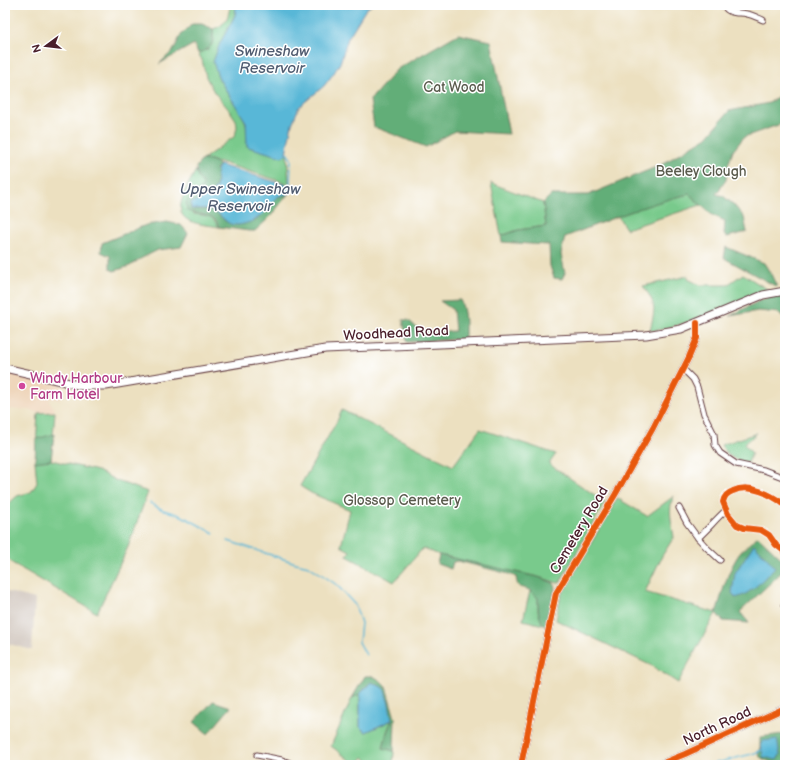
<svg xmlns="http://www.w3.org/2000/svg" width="790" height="770" viewBox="0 0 790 770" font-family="'Balsamiq Sans',sans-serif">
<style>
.built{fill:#efd6bb}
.industrial{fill:#cdc2b9}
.green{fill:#79ca8c;stroke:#62745c}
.forest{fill:#62ae78;stroke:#566652}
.water{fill:#59b7d7;stroke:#526b81}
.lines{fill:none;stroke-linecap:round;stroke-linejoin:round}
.stream{stroke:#59b7d7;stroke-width:1.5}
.minor-casing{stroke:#623c41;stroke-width:7}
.tertiary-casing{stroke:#623c41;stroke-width:8}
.secondary-casing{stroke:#623c41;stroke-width:9}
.minor{stroke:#fff;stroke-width:5}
.tertiary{stroke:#fff;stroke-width:6}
.secondary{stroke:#fff;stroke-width:7}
.cycleway-casing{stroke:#fff;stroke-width:8}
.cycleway{stroke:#e8590c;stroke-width:6}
.hotel-dot{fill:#d1479c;stroke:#fff;stroke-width:1.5}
.labels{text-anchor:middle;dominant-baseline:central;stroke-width:3;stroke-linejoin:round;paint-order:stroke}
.park-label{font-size:14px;fill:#5a5b4d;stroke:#fff}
.street-label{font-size:14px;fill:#4a1f2b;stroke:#fff}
.hotel-label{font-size:14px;fill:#b23c85;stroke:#fff;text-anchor:start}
.water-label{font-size:15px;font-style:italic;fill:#505c70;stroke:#fff}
</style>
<rect width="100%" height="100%" fill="#fff"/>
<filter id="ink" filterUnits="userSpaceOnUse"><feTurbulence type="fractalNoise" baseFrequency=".025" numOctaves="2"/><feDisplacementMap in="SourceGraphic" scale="8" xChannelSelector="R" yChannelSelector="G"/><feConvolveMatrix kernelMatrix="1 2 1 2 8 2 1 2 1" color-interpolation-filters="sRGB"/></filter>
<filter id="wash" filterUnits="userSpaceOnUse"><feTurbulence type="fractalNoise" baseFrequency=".012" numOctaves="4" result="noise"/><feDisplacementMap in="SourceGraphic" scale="16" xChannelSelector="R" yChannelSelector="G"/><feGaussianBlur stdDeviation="0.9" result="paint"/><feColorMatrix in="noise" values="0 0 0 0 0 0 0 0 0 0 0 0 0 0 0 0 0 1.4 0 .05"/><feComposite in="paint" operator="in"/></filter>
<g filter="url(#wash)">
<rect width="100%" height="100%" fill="#ece0c0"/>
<path class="built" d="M6,370L63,385L60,400L51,398L49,401L54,408L55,412L38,413L30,410L11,409L5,412Z"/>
<path class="industrial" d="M5,591L35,599L32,650L5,643Z"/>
<g class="green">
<path d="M230,5H236L235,15L215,57C210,75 237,103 245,121C248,128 247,138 247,146L282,157L287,154L289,184L220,162L217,163L211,160H202L235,136L237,127L236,120L230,111L214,92L206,77L202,60L198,53C214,48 213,44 213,29C225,26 229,17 230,5Z"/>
<path d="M196,170L198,178L205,185L186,203L194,214C206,216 213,214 219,227C209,225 197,225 188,220C170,211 190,182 196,170Z"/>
<path d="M491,183L543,203L546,226L518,230L501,236Z"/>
<path d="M689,194L701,205L626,229L618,216L666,199Z"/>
<path d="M743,274L770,291L688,322L664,329L650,331C655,308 657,305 643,286L688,276V279L700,285H727Z"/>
<path d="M342,410L453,466L480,429L556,454L549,464L605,502L561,581L558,583L538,577L439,555L423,548L394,582L347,556L350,551L341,546L350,510L311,493L300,486L337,421Z"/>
<path d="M55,412L51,460L98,471L117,481L148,492L128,547L97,613L12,563L5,556V507L17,496L31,492L37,483L35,462L38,413Z"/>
<path d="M757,433L744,444L752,453L748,463C734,459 728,458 721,445Z"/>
<path d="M674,496C667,509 672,524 674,537L662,556L645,592L716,613L678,683L652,666L556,620L561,595L617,498L647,516Z"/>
<path d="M530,591L538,598V611L543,625L523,620Z"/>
<path d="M360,694V727L366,732L392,720L387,732L383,748L394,751L393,765H373L363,757L357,765H356L331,746L352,698Z"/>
</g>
<g class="forest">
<path d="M192,24H202L213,29C213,44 214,48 198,53L194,44L159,64L173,51L181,35Z"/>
<path d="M458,34L491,41L509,134L455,131L426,147L374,127L370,100L397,69Z"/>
<path d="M781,94L785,95V126L781,124L744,137L733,151L728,165L726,180L716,194L723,196L733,204L744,217L747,232L727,237L724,235L725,221L712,215L689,194C646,204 606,221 565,237L561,254L565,273L562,279L554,278L550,266L549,245L530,244L502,242L501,236L518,230L546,226L543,203L551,195H588L661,165L707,137L729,111L769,103Z"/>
<path d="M202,160H211L220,165L216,169C217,173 218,178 217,182C215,195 201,198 191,203V209C208,209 214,207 225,221C231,221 248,222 254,221C256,220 257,218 259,217C272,209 271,195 288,194L270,217L255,231H249L219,227C219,226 216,221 216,220C211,215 195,214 187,211L186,203L191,194L199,191L204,185L198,178L196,167Z"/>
<path d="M167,222L181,225L188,233L181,247L158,250L140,259L130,266L114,271L110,269V256L101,252L102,243L146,225Z"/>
<path d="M726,247L764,263L771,274L777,287L724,258Z"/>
<path d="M785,294V319L779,313L758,311L730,316L763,299Z"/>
<path d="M460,300C466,311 465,327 465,339L407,342L403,320H408L423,333L455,331L453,310L440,301Z"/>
<path d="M54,434L51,460L35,462L36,439Z"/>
<path d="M758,536L783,560L785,559V569L740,612L749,623L723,621L716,613C722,595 726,575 736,559C741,550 750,543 758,536Z"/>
<path d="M439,555L538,577L554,583L555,589L547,625H543C538,616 538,608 538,598C536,596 533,593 531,591C521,585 518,592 516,577L509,574L458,561L453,562L451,569L437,564Z"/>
<path d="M365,676H373L381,681L386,686L389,697L395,718L394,751L383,748L387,732L392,720L371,682L360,694L352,698Z"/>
<path d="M213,701L231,707L208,734L194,722Z"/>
<path d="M783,734L785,737V765C777,764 763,761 758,755L760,752V737Z"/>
</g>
<g class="water">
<path d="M236,5H372L366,9L348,38L340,63L334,73L324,86L299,107L292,124L286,153L287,154L282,157L248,147L247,146L246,122L241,114L219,79L213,62L220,43L230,25L235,15Z"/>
<path d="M220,165L289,186L291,188V191L288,194C272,195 273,205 263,214C257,220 247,224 238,225C224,226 223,214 212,210C206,208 198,209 191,209V203C197,200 205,198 211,193C223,184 211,176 220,165Z"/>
<path d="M754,544L775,567C763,579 753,593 736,598L732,593L735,573Z"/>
<path d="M371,682L384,688L389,704L392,720L366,732L363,730L360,727V694Z"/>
<path d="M777,739L780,755L777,760L763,757L761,744L763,741Z"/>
</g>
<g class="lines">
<g class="stream">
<path d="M287,153L291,159L290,188"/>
<path d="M150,503L163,510L180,515L214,533"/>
<path d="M228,541L296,563L309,566L337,585L355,605L361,623L359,642L366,655"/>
<path d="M713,765L716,763L752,754L762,750"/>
</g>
</g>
</g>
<g filter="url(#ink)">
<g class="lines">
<g class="minor-casing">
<g id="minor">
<path d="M723,5C729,15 738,12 747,14C753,15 758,18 763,20"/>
<path d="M683,369L693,379L697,387L704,414L714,434L715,445L720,453L736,464L764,470L785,478"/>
<path d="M785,505C772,495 750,483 733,491C727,493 724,496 723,502L728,514L737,525L744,528L761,530L769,535L776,545L785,552"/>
<path d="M679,508L687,523L698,538"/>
<path d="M720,560L707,548L698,538C708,529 716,519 726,510"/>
<path d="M784,605L785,604"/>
<path d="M257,755L282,760L295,765"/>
</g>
</g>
<g class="tertiary-casing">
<g id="tertiary">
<path d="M521,765L556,593L615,495L653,428L689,357L697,338V323"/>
<path d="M658,765L685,754L785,708"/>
</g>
</g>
<g class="secondary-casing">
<path id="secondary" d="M5,368L82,386H106L325,349L646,335L681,329L763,295L785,291"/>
</g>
<use href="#minor" class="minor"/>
<use href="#tertiary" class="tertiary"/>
<use href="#secondary" class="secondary"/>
<g class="cycleway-casing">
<g id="cycleway">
<path d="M785,505C772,495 750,483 733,491C727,493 724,496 723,502L728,514L737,525L744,528L761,530L769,535L776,545L785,552"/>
<path d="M521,765L556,593L615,495L653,428L689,357L697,338V323"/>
<path d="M658,765L685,754L785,708"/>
</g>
</g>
<use href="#cycleway" class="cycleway"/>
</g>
</g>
<circle class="hotel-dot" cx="22" cy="386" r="4"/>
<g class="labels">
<g class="park-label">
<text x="454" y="87">Cat Wood</text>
<text x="701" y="171">Beeley Clough</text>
<text x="402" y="500">Glossop Cemetery</text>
</g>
<g class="street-label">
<text transform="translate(396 333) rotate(-3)">Woodhead Road</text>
<text transform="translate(579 530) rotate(-59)">Cemetery Road</text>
<text transform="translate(717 726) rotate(-25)">North Road</text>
</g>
<g class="hotel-label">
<text x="30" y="378">Windy Harbour<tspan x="30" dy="16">Farm Hotel</tspan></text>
</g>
<g class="water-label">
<text x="272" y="51">Swineshaw<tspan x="272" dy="17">Reservoir</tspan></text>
<text x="240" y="189">Upper Swineshaw<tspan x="240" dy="17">Reservoir</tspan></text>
</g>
</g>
<rect width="790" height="770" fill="none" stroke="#fff" stroke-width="20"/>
<g transform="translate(46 46) rotate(255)" stroke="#ffffff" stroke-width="3" paint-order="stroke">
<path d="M0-3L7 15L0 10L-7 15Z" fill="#4a1f2b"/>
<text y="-6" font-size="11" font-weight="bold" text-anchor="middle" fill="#4a1f2b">N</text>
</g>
</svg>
